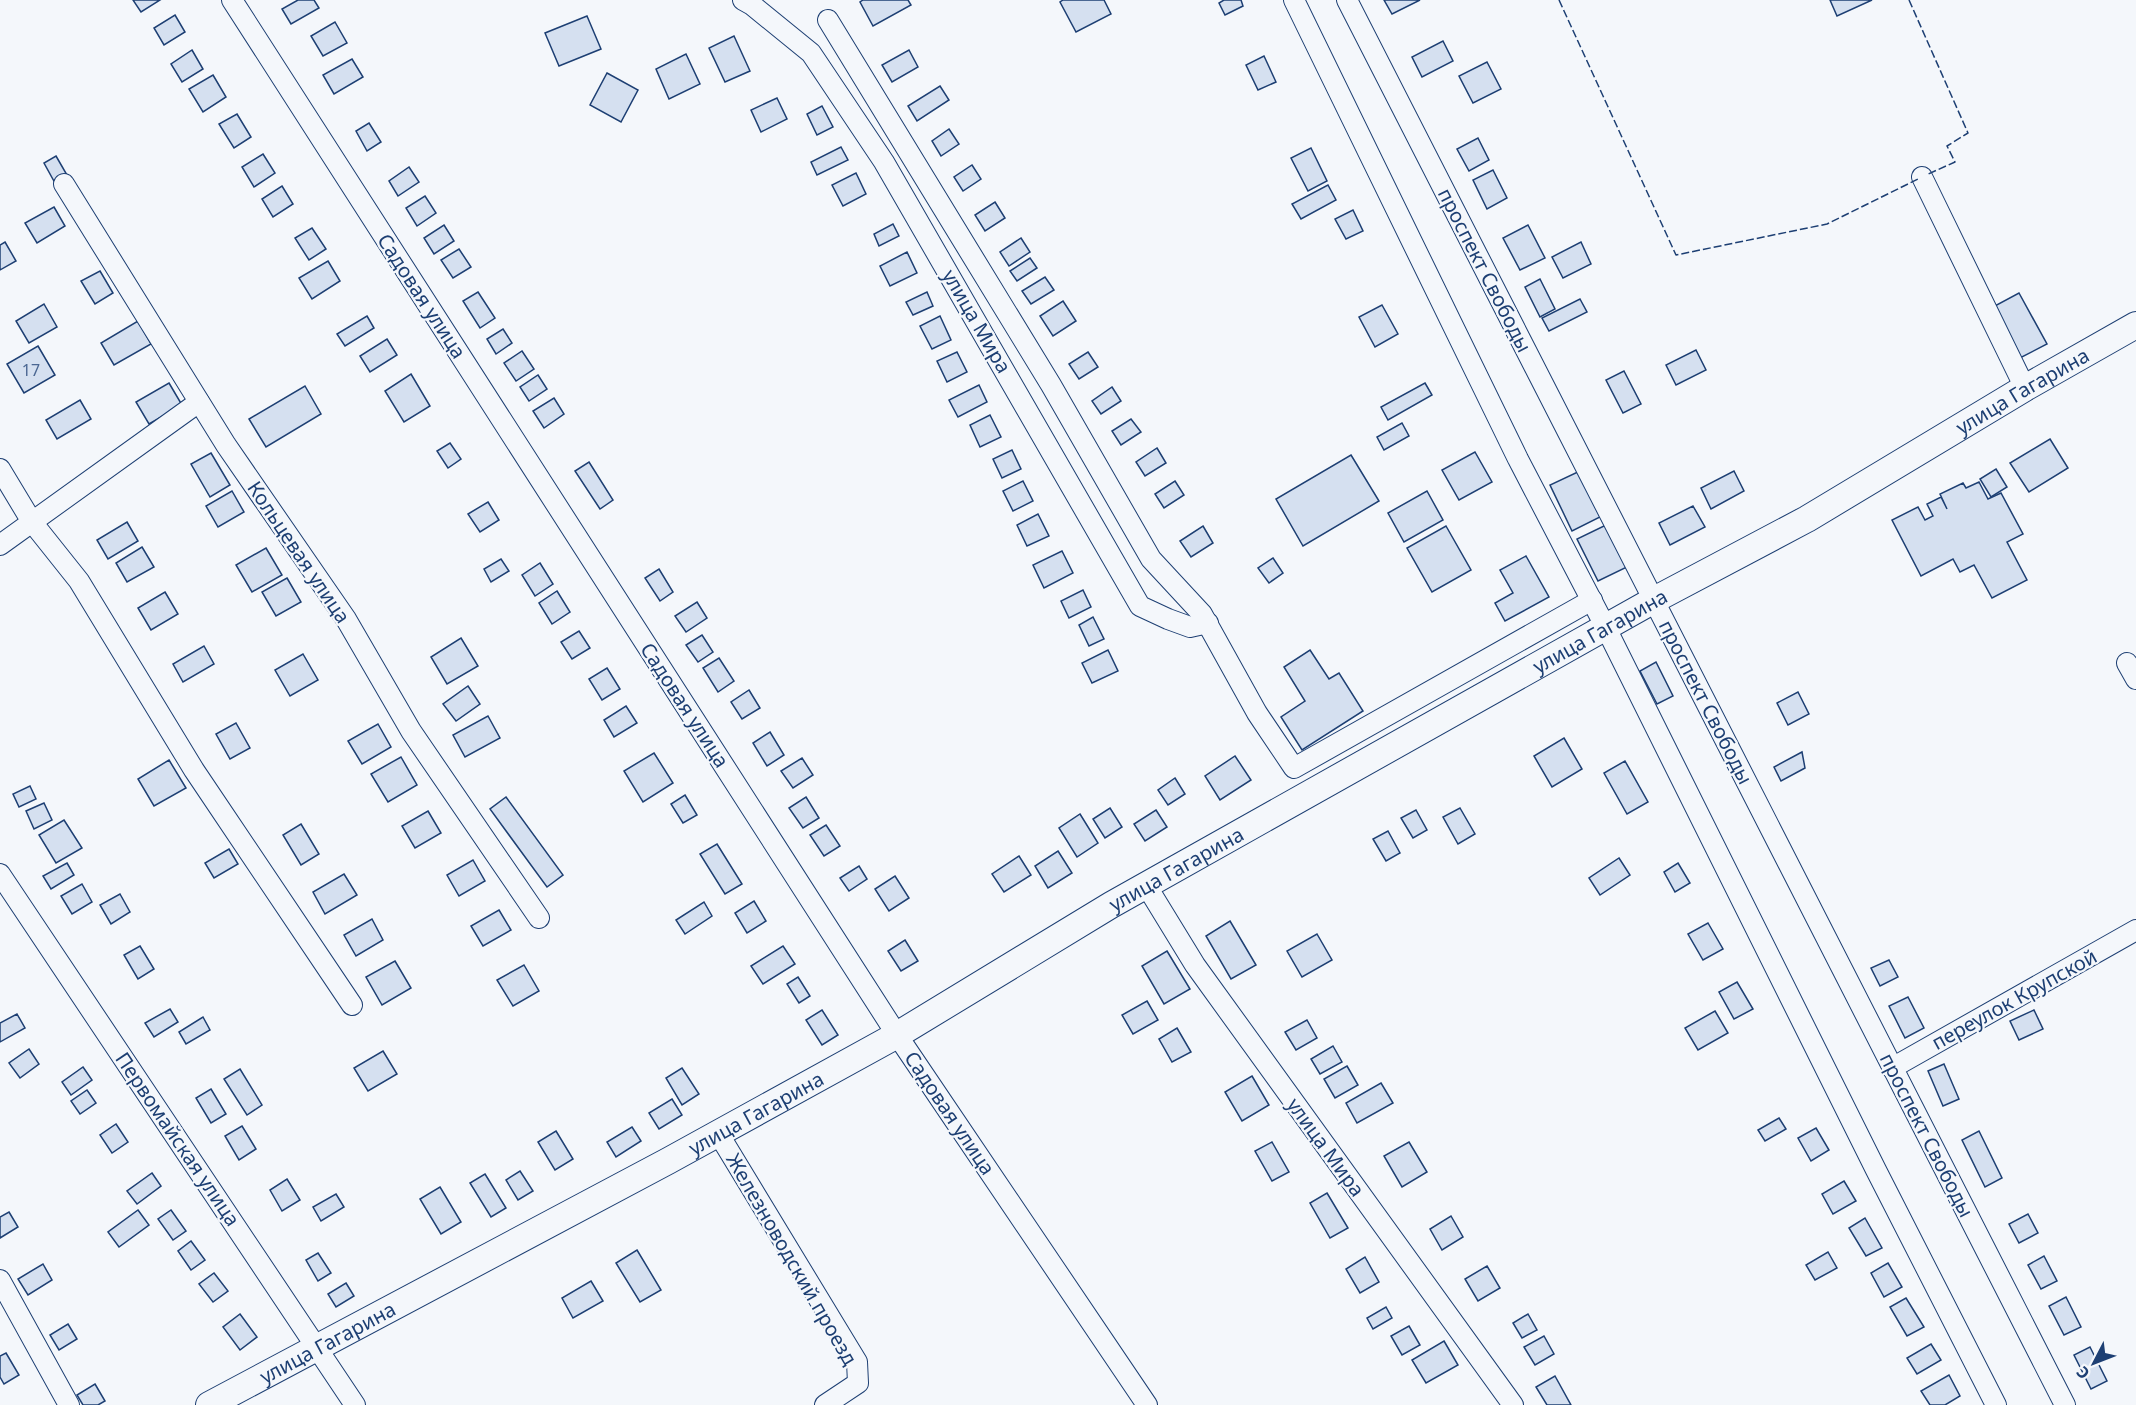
<svg xmlns="http://www.w3.org/2000/svg" width="2136" height="1405" viewBox="0 0 2136 1405" font-family="'Noto Sans',sans-serif">
<style>
.building{fill:#d5e0f0;stroke:#1d3f73;stroke-width:1.5}
.lines{fill:none;stroke-linecap:round;stroke-linejoin:round}
.minor-casing{stroke:#1d3f73;stroke-width:22}
.major-casing{stroke:#1d3f73;stroke-width:28}
.minor{stroke:#f4f7fb;stroke-width:20}
.major{stroke:#f4f7fb;stroke-width:26}
.fence{stroke:#1d3f73;stroke-width:1.5;stroke-dasharray:8 3;stroke-linecap:butt}
.labels{text-anchor:middle;dominant-baseline:central;stroke-width:4.5;stroke-linejoin:round;paint-order:stroke}
.number-label{font-size:16px;fill:#4b6792}
.street-label{font-size:20px;fill:#1d3f73;stroke:#f4f7fb}
</style>
<rect width="100%" height="100%" fill="#f4f7fb"/>
<g class="building">
<path d="M133,0H160L141,12Z"/>
<path d="M298,0H314L319,8L291,24L282,9Z"/>
<path d="M863,0H908L911,5L873,26L860,2Z"/>
<path d="M1063,0H1104L1111,14L1076,32L1060,2Z"/>
<path d="M1224,0H1241L1243,6L1225,15L1219,3Z"/>
<path d="M1384,0H1420L1392,14Z"/>
<path d="M1830,0H1872L1837,16Z"/>
<path d="M175,15L185,32L164,45L154,28Z"/>
<path d="M587,16L601,49L559,66L545,33Z"/>
<path d="M335,22L347,43L323,56L311,36Z"/>
<path d="M734,36L750,71L725,82L709,48Z"/>
<path d="M1443,41L1453,61L1422,77L1412,57Z"/>
<path d="M192,50L203,69L182,82L171,64Z"/>
<path d="M909,50L918,67L892,82L882,65Z"/>
<path d="M686,54L700,84L669,99L656,69Z"/>
<path d="M1264,56L1276,82L1258,90L1246,65Z"/>
<path d="M352,59L363,77L334,94L323,75Z"/>
<path d="M1487,62L1501,89L1473,103L1459,76Z"/>
<path d="M607,73L638,90L621,122L590,105Z"/>
<path d="M213,75L226,97L203,112L189,89Z"/>
<path d="M940,86L949,100L917,121L908,106Z"/>
<path d="M777,98L787,119L761,132L751,110Z"/>
<path d="M822,106L833,127L817,135L807,114Z"/>
<path d="M237,114L251,137L234,148L219,124Z"/>
<path d="M369,123L381,142L367,151L356,131Z"/>
<path d="M949,129L959,144L941,156L932,141Z"/>
<path d="M1478,138L1489,160L1469,171L1457,149Z"/>
<path d="M841,147L848,160L817,175L811,162Z"/>
<path d="M1311,148L1327,181L1308,191L1291,158Z"/>
<path d="M263,154L275,173L254,187L242,167Z"/>
<path d="M56,156L67,175L55,183L44,163Z"/>
<path d="M972,165L981,179L963,191L954,177Z"/>
<path d="M409,167L419,182L398,196L389,181Z"/>
<path d="M1493,170L1507,198L1487,209L1473,180Z"/>
<path d="M856,173L866,194L843,206L832,185Z"/>
<path d="M1328,185L1336,200L1301,219L1292,204Z"/>
<path d="M282,186L293,204L273,217L262,199Z"/>
<path d="M425,196L436,213L417,226L406,208Z"/>
<path d="M995,202L1005,218L985,231L975,215Z"/>
<path d="M54,207L65,226L37,243L25,223Z"/>
<path d="M1353,210L1363,231L1346,239L1335,219Z"/>
<path d="M893,224L899,236L879,246L874,234Z"/>
<path d="M444,225L454,241L434,254L424,238Z"/>
<path d="M1528,225L1545,258L1520,270L1503,238Z"/>
<path d="M312,228L326,249L309,260L295,238Z"/>
<path d="M1021,238L1030,252L1009,266L1000,252Z"/>
<path d="M5,242L16,261L0,270V245Z"/>
<path d="M1581,242L1591,264L1563,278L1552,257Z"/>
<path d="M459,249L471,267L453,278L441,260Z"/>
<path d="M907,252L917,273L890,286L880,266Z"/>
<path d="M1030,258L1037,268L1017,281L1010,271Z"/>
<path d="M328,261L340,281L312,299L299,278Z"/>
<path d="M100,271L113,293L95,304L81,281Z"/>
<path d="M1045,277L1054,290L1031,304L1022,291Z"/>
<path d="M1540,279L1555,309L1540,317L1525,287Z"/>
<path d="M478,292L495,318L480,328L463,301Z"/>
<path d="M927,292L933,306L913,315L906,302Z"/>
<path d="M2019,293L2047,344L2018,359L1991,308Z"/>
<path d="M1580,299L1587,312L1549,331L1542,318Z"/>
<path d="M1063,301L1076,321L1053,336L1040,316Z"/>
<path d="M44,304L57,327L29,343L16,321Z"/>
<path d="M1382,305L1398,334L1375,347L1359,317Z"/>
<path d="M367,316L374,328L345,346L337,334Z"/>
<path d="M940,316L951,340L932,349L920,326Z"/>
<path d="M138,321L151,344L114,365L101,343Z"/>
<path d="M503,329L512,343L496,354L487,339Z"/>
<path d="M387,339L397,355L370,372L360,356Z"/>
<path d="M38,346L55,375L24,393L7,364Z"/>
<path d="M1696,350L1706,370L1676,385L1666,365Z"/>
<path d="M522,351L534,369L516,381L504,363Z"/>
<path d="M957,352L967,372L947,382L937,361Z"/>
<path d="M1088,352L1098,367L1079,379L1069,364Z"/>
<path d="M1624,371L1641,404L1623,413L1606,380Z"/>
<path d="M411,374L430,406L404,422L385,391Z"/>
<path d="M538,375L547,389L529,401L520,387Z"/>
<path d="M169,383L182,405L149,424L136,402Z"/>
<path d="M1425,383L1432,395L1388,420L1381,407Z"/>
<path d="M979,385L987,402L958,417L949,400Z"/>
<path d="M305,386L321,414L266,447L249,419Z"/>
<path d="M1112,387L1121,401L1101,414L1092,401Z"/>
<path d="M554,398L564,414L544,428L533,411Z"/>
<path d="M80,400L91,419L57,439L46,420Z"/>
<path d="M990,415L1001,437L980,447L970,425Z"/>
<path d="M1131,419L1141,432L1121,445L1112,431Z"/>
<path d="M1402,423L1409,436L1384,450L1377,437Z"/>
<path d="M2050,439L2068,468L2029,492L2010,463Z"/>
<path d="M450,443L461,459L448,468L437,451Z"/>
<path d="M1157,448L1166,463L1145,476L1136,462Z"/>
<path d="M1012,450L1021,469L1002,478L993,459Z"/>
<path d="M1475,452L1492,482L1459,500L1442,470Z"/>
<path d="M211,453L230,485L210,497L191,464Z"/>
<path d="M1351,455L1379,501L1303,546L1276,499Z"/>
<path d="M589,462L613,500L600,509L575,471Z"/>
<path d="M1996,469L2007,487L1991,497L1980,479Z"/>
<path d="M1582,470L1604,515L1572,531L1550,485Z"/>
<path d="M1734,471L1744,491L1711,509L1701,488Z"/>
<path d="M1023,481L1033,501L1013,511L1003,491Z"/>
<path d="M1175,481L1184,495L1164,508L1155,494Z"/>
<path d="M1979,482L1988,499L2001,493L2023,534L2007,542L2027,580L1992,598L1974,565L1960,572L1953,559L1921,576L1892,520L1918,507L1925,520L1933,516L1927,504L1941,497L1947,509L1940,494L1963,483L1966,488Z"/>
<path d="M232,491L244,512L218,527L206,506Z"/>
<path d="M1427,491L1443,520L1404,542L1388,513Z"/>
<path d="M488,502L499,520L480,532L468,514Z"/>
<path d="M1693,506L1705,527L1670,545L1659,523Z"/>
<path d="M1038,514L1049,536L1027,546L1017,525Z"/>
<path d="M127,522L138,541L108,559L97,540Z"/>
<path d="M1606,525L1627,567L1598,581L1577,539Z"/>
<path d="M1203,526L1213,543L1191,557L1180,541Z"/>
<path d="M1446,526L1471,570L1432,592L1407,548Z"/>
<path d="M142,547L154,567L127,582L116,563Z"/>
<path d="M266,548L282,575L252,592L236,565Z"/>
<path d="M1062,551L1073,573L1044,588L1033,565Z"/>
<path d="M1526,556L1549,597L1505,621L1495,603L1513,593L1500,570Z"/>
<path d="M1273,558L1283,573L1269,583L1258,568Z"/>
<path d="M501,559L509,571L491,582L484,569Z"/>
<path d="M540,563L553,584L535,596L522,575Z"/>
<path d="M659,569L673,592L660,601L645,578Z"/>
<path d="M287,578L301,602L276,616L262,592Z"/>
<path d="M1083,590L1091,607L1069,618L1061,601Z"/>
<path d="M557,591L570,612L552,624L539,603Z"/>
<path d="M165,592L178,614L151,630L138,608Z"/>
<path d="M697,602L707,618L686,632L675,616Z"/>
<path d="M1093,617L1104,639L1089,646L1079,625Z"/>
<path d="M579,631L590,648L572,659L561,642Z"/>
<path d="M702,635L713,652L698,662L686,645Z"/>
<path d="M461,638L478,666L447,684L431,657Z"/>
<path d="M204,646L214,664L183,682L173,664Z"/>
<path d="M1108,650L1118,671L1092,683L1082,663Z"/>
<path d="M1310,650L1329,679L1339,673L1363,711L1302,750L1281,717L1305,701L1284,667Z"/>
<path d="M303,654L318,680L290,696L275,670Z"/>
<path d="M719,658L734,681L718,692L703,668Z"/>
<path d="M1656,662L1673,696L1657,704L1640,671Z"/>
<path d="M607,668L620,689L602,700L589,679Z"/>
<path d="M468,686L480,704L456,721L443,704Z"/>
<path d="M749,690L760,708L742,719L731,702Z"/>
<path d="M1798,692L1809,714L1788,725L1777,703Z"/>
<path d="M626,706L637,723L614,737L604,720Z"/>
<path d="M488,716L500,738L465,757L453,735Z"/>
<path d="M236,723L250,748L230,759L216,734Z"/>
<path d="M378,724L391,747L362,764L348,741Z"/>
<path d="M770,732L784,755L767,766L753,743Z"/>
<path d="M1564,738L1582,769L1552,787L1534,756Z"/>
<path d="M1802,752L1805,768L1781,781L1774,767Z"/>
<path d="M654,753L673,783L643,802L624,771Z"/>
<path d="M1235,756L1251,780L1220,800L1205,776Z"/>
<path d="M401,757L417,785L388,802L371,774Z"/>
<path d="M802,758L813,775L793,788L781,771Z"/>
<path d="M169,760L186,788L154,806L138,779Z"/>
<path d="M1625,761L1648,802L1627,814L1604,773Z"/>
<path d="M1175,778L1185,794L1168,805L1158,790Z"/>
<path d="M30,786L36,799L19,807L13,794Z"/>
<path d="M685,795L697,815L683,823L671,804Z"/>
<path d="M506,797L563,875L547,887L490,809Z"/>
<path d="M806,797L819,818L803,828L789,808Z"/>
<path d="M44,803L52,820L34,829L26,811Z"/>
<path d="M1110,808L1122,827L1105,838L1093,819Z"/>
<path d="M1460,808L1475,834L1458,844L1443,817Z"/>
<path d="M1156,810L1167,827L1145,841L1134,824Z"/>
<path d="M1416,810L1427,830L1413,838L1401,818Z"/>
<path d="M428,811L441,833L415,848L402,826Z"/>
<path d="M1080,814L1098,843L1077,857L1059,828Z"/>
<path d="M64,820L82,848L56,863L39,835Z"/>
<path d="M301,824L319,854L301,865L283,835Z"/>
<path d="M826,825L840,846L824,856L810,835Z"/>
<path d="M1388,831L1400,853L1386,861L1373,839Z"/>
<path d="M717,844L742,884L725,894L700,854Z"/>
<path d="M229,849L238,864L214,878L205,863Z"/>
<path d="M1058,851L1072,873L1048,888L1035,866Z"/>
<path d="M1019,856L1031,875L1004,892L992,874Z"/>
<path d="M1619,858L1630,875L1600,895L1589,878Z"/>
<path d="M473,860L485,881L459,896L447,875Z"/>
<path d="M67,863L74,875L51,889L43,876Z"/>
<path d="M1678,863L1690,883L1675,892L1664,872Z"/>
<path d="M859,866L867,879L849,891L840,878Z"/>
<path d="M344,874L357,895L325,914L313,892Z"/>
<path d="M895,876L909,898L889,911L875,889Z"/>
<path d="M82,884L92,902L72,914L61,896Z"/>
<path d="M120,894L130,912L111,924L100,905Z"/>
<path d="M754,901L766,921L747,933L735,913Z"/>
<path d="M704,902L712,916L685,934L676,920Z"/>
<path d="M499,910L511,930L483,946L471,926Z"/>
<path d="M372,919L383,940L356,956L344,935Z"/>
<path d="M1230,921L1256,965L1231,979L1206,936Z"/>
<path d="M1708,923L1723,949L1703,960L1688,934Z"/>
<path d="M1317,934L1332,960L1302,977L1287,951Z"/>
<path d="M905,940L918,961L901,971L888,951Z"/>
<path d="M140,946L154,969L138,979L124,955Z"/>
<path d="M783,946L795,964L763,984L751,966Z"/>
<path d="M1167,951L1190,989L1164,1004L1142,966Z"/>
<path d="M1889,960L1898,977L1880,986L1871,968Z"/>
<path d="M395,961L411,988L382,1005L366,977Z"/>
<path d="M524,965L539,991L513,1006L497,980Z"/>
<path d="M798,977L810,996L799,1003L787,984Z"/>
<path d="M1737,982L1753,1009L1734,1019L1719,992Z"/>
<path d="M1908,997L1924,1028L1905,1038L1889,1006Z"/>
<path d="M1147,1001L1158,1020L1133,1034L1122,1015Z"/>
<path d="M170,1009L178,1022L154,1037L145,1023Z"/>
<path d="M822,1010L838,1035L822,1045L806,1020Z"/>
<path d="M2034,1010L2043,1029L2019,1040L2010,1021Z"/>
<path d="M1715,1011L1728,1033L1698,1050L1685,1028Z"/>
<path d="M17,1014L25,1028L0,1042V1023Z"/>
<path d="M203,1017L210,1030L186,1044L179,1032Z"/>
<path d="M1307,1020L1317,1038L1296,1050L1285,1032Z"/>
<path d="M1177,1028L1191,1052L1172,1062L1159,1039Z"/>
<path d="M1333,1046L1342,1062L1320,1074L1311,1059Z"/>
<path d="M29,1049L39,1064L20,1078L9,1063Z"/>
<path d="M383,1051L397,1074L368,1091L354,1068Z"/>
<path d="M1944,1064L1959,1099L1943,1106L1928,1071Z"/>
<path d="M1347,1066L1358,1085L1335,1098L1324,1079Z"/>
<path d="M83,1067L92,1080L71,1095L62,1082Z"/>
<path d="M682,1068L699,1094L682,1105L666,1078Z"/>
<path d="M240,1069L262,1105L247,1115L224,1079Z"/>
<path d="M1252,1076L1269,1105L1242,1121L1225,1092Z"/>
<path d="M1381,1083L1393,1103L1357,1123L1346,1103Z"/>
<path d="M211,1089L226,1114L211,1123L196,1098Z"/>
<path d="M87,1090L96,1103L80,1114L71,1101Z"/>
<path d="M672,1099L682,1115L659,1129L649,1113Z"/>
<path d="M1779,1118L1786,1129L1765,1141L1758,1130Z"/>
<path d="M116,1124L128,1142L112,1153L100,1135Z"/>
<path d="M242,1126L256,1149L239,1160L225,1136Z"/>
<path d="M632,1127L641,1141L616,1157L607,1142Z"/>
<path d="M1816,1128L1829,1150L1811,1161L1798,1138Z"/>
<path d="M556,1131L573,1159L555,1170L538,1142Z"/>
<path d="M1979,1131L2002,1178L1985,1187L1962,1140Z"/>
<path d="M1272,1142L1289,1172L1272,1181L1255,1151Z"/>
<path d="M1409,1142L1427,1172L1402,1187L1384,1156Z"/>
<path d="M520,1171L533,1191L518,1200L506,1180Z"/>
<path d="M152,1173L161,1186L137,1204L127,1191Z"/>
<path d="M485,1174L506,1208L491,1217L470,1183Z"/>
<path d="M287,1179L300,1200L282,1211L270,1190Z"/>
<path d="M1844,1181L1856,1201L1833,1214L1822,1194Z"/>
<path d="M440,1187L461,1222L441,1234L420,1199Z"/>
<path d="M1327,1193L1348,1228L1330,1238L1310,1203Z"/>
<path d="M336,1194L344,1207L321,1221L313,1207Z"/>
<path d="M138,1210L149,1225L119,1247L108,1232Z"/>
<path d="M171,1210L186,1231L173,1240L158,1219Z"/>
<path d="M9,1212L18,1227L0,1238V1217Z"/>
<path d="M2028,1214L2038,1233L2019,1243L2009,1224Z"/>
<path d="M1451,1216L1463,1237L1442,1250L1430,1229Z"/>
<path d="M1865,1218L1882,1248L1866,1256L1849,1228Z"/>
<path d="M191,1241L205,1260L191,1270L178,1251Z"/>
<path d="M637,1250L661,1290L640,1302L616,1263Z"/>
<path d="M1828,1252L1837,1268L1815,1280L1806,1265Z"/>
<path d="M318,1253L331,1273L318,1281L306,1260Z"/>
<path d="M2044,1256L2057,1281L2041,1289L2028,1265Z"/>
<path d="M1365,1257L1379,1282L1360,1293L1346,1269Z"/>
<path d="M1888,1263L1902,1287L1884,1297L1871,1273Z"/>
<path d="M43,1264L52,1280L28,1295L18,1279Z"/>
<path d="M1487,1266L1500,1288L1478,1301L1465,1279Z"/>
<path d="M214,1273L228,1291L213,1302L199,1284Z"/>
<path d="M591,1281L603,1301L573,1318L562,1298Z"/>
<path d="M346,1283L354,1296L336,1307L328,1294Z"/>
<path d="M2066,1297L2081,1327L2064,1335L2049,1306Z"/>
<path d="M1906,1298L1924,1327L1907,1336L1890,1307Z"/>
<path d="M1386,1307L1392,1318L1373,1329L1367,1318Z"/>
<path d="M240,1314L257,1337L240,1350L223,1327Z"/>
<path d="M1528,1314L1537,1330L1522,1338L1513,1323Z"/>
<path d="M68,1324L77,1339L59,1350L50,1335Z"/>
<path d="M1409,1326L1420,1345L1402,1355L1391,1336Z"/>
<path d="M1544,1336L1554,1354L1535,1365L1524,1347Z"/>
<path d="M1444,1341L1458,1365L1426,1383L1412,1360Z"/>
<path d="M1931,1344L1941,1360L1917,1374L1907,1358Z"/>
<path d="M2090,1347L2107,1381L2091,1389L2074,1355Z"/>
<path d="M6,1353L19,1375L4,1384L0,1377V1356Z"/>
<path d="M1949,1375L1960,1396L1945,1405H1930L1921,1391Z"/>
<path d="M1555,1376L1571,1405H1547L1536,1387Z"/>
<path d="M95,1384L105,1401L98,1405H83L77,1395Z"/>
</g>
<g class="lines">
<g class="minor-casing">
<g id="minor">
<path d="M232,0L897,1035L1147,1405"/>
<path d="M743,0L752,5L811,53L884,162L1140,606L1168,619L1190,627L1208,623"/>
<path d="M1294,0L1518,459L1606,628L1876,1170L1996,1405"/>
<path d="M1347,0L2065,1405"/>
<path d="M828,20L1051,385L1151,559L1202,614L1257,713L1294,768L1592,600"/>
<path d="M1922,177L2025,388"/>
<path d="M64,184L226,445L346,619L411,731L539,918"/>
<path d="M0,469L32,522L79,581L194,770L352,1005"/>
<path d="M0,545L199,402"/>
<path d="M2127,663L2136,679"/>
<path d="M0,874L355,1405"/>
<path d="M1146,885L1195,965L1513,1405"/>
<path d="M1892,1068L2136,930"/>
<path d="M718,1133L857,1362L858,1383L825,1405"/>
<path d="M0,1280L69,1405"/>
</g>
</g>
<g class="major-casing">
<g id="major">
<path id="s1" d="M209,1405L668,1161L897,1035L1111,905L1654,600L1807,519L2025,388L2136,325"/>
</g>
</g>
<use href="#minor" class="minor"/>
<use href="#major" class="major"/>
<g class="fence">
<path d="M1559,0L1676,255L1827,224L1918,179"/>
<path d="M1909,0L1968,133L1947,146L1955,162L1926,175"/>
</g>
</g>
<g class="labels">
<g class="number-label">
<text x="31" y="370">17</text>
</g>
<g class="street-label">
<text transform="translate(1485 270) rotate(63)">проспект Свободы</text>
<text transform="translate(422 296) rotate(57)">Садовая улица</text>
<text transform="translate(977 321) rotate(60)">улица Мира</text>
<text stroke="none"><textPath href="#s1" startOffset="2078">улица Гагарина</textPath></text>
<text transform="translate(299 552) rotate(56)">Кольцевая улица</text>
<text stroke="none"><textPath href="#s1" startOffset="1592">улица Гагарина</textPath></text>
<text transform="translate(1706 702) rotate(63)">проспект Свободы</text>
<text transform="translate(685 705) rotate(57)">Садовая улица</text>
<text stroke="none"><textPath href="#s1" startOffset="1106">улица Гагарина</textPath></text>
<text transform="translate(2014 999) rotate(-29)">переулок Крупской</text>
<text stroke="none"><textPath href="#s1" startOffset="620">улица Гагарина</textPath></text>
<text transform="translate(950 1113) rotate(56)">Садовая улица</text>
<text transform="translate(1927 1135) rotate(63)">проспект Свободы</text>
<text transform="translate(178 1139) rotate(56)">Первомайская улица</text>
<text transform="translate(1326 1147) rotate(54)">улица Мира</text>
<text transform="translate(792 1259) rotate(60)">Железноводский проезд</text>
<text stroke="none"><textPath href="#s1" startOffset="134">улица Гагарина</textPath></text>
</g>
</g>
<g transform="translate(2094 1363) rotate(228)" stroke="#f4f7fb" stroke-width="4.5" paint-order="stroke">
<path d="M0-4.5L10 22L0 15L-10 22Z" fill="#1d3f73"/>
<text y="-9" font-size="16" font-weight="bold" text-anchor="middle" fill="#1d3f73">С</text>
</g>
</svg>
